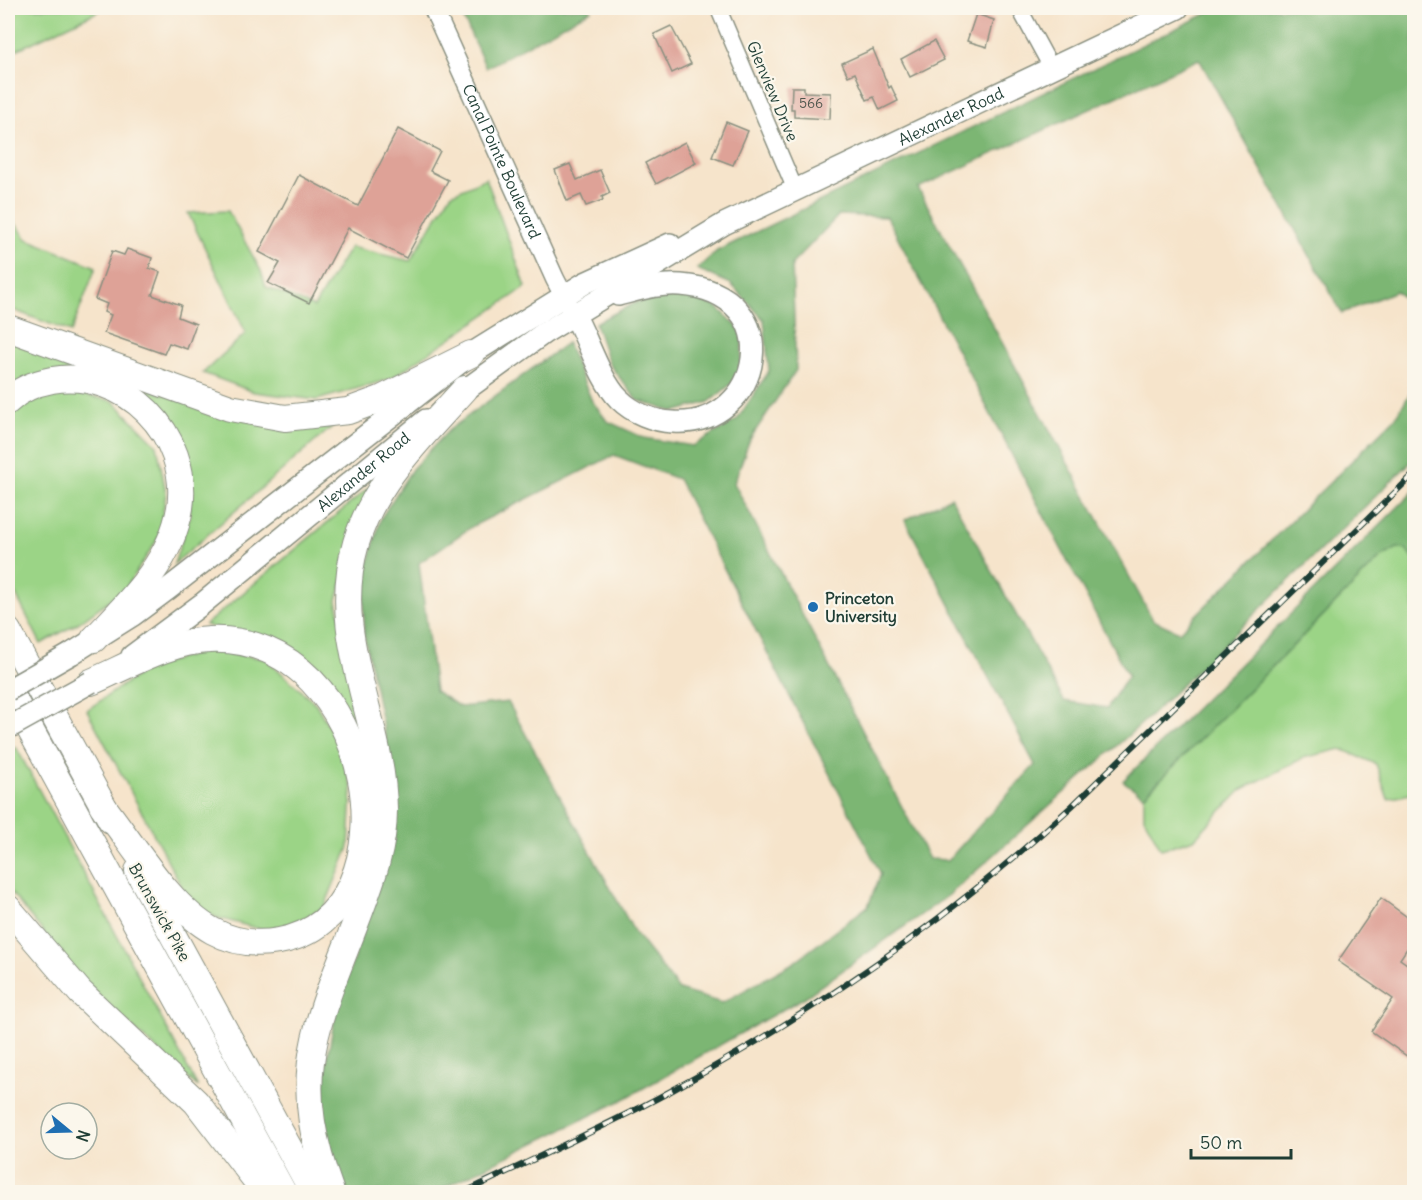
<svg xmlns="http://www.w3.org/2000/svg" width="1422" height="1200" viewBox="0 0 1422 1200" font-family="Delius,sans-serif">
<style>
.green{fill:#9bd486;stroke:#5d885d;stroke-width:1.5}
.forest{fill:#7cb673;stroke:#4e7a54;stroke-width:1.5;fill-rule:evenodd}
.building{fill:#dea297}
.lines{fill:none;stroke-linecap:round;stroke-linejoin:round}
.minor-casing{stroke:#8a9080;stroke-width:18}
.tertiary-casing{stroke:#8a9080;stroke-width:21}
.secondary-casing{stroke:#8a9080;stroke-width:24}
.trunk-casing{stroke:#8a9080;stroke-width:28}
.minor{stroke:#fff;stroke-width:15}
.tertiary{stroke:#fff;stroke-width:18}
.secondary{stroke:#fff;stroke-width:21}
.trunk{stroke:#fff;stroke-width:26}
.rail-casing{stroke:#1f3d34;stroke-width:6}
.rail{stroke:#fbf7ec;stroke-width:4;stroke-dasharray:11;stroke-linecap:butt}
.secondary-bridge-casing{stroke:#8a9080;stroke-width:24;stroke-linecap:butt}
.secondary-bridge{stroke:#fff;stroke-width:21}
.poi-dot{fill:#1f6fb2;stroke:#fbf7ec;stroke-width:2}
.labels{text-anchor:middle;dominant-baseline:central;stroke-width:4.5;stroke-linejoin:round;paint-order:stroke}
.number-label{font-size:14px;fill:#4f564d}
.street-label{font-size:16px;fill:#1f3d34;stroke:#fbf7ec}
.poi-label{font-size:16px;font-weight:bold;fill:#1f3d34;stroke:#fbf7ec;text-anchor:start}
</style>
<rect width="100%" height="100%" fill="#fbf7ec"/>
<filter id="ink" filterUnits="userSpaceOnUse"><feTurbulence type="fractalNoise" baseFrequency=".0167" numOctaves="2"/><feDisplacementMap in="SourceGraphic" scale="12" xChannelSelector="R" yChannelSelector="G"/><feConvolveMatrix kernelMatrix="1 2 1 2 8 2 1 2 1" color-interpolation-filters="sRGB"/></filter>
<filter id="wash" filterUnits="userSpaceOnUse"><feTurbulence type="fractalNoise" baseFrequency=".008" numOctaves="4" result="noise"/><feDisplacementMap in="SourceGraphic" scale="24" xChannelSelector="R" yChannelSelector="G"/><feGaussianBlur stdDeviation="1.35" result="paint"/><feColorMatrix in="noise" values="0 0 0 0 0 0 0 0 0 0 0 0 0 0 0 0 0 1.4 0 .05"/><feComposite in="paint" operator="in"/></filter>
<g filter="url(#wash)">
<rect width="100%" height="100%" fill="#f6e4cb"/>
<g class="green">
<path d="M8,8H105L8,54Z"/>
<path d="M486,178L526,287L390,379L317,400L254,392L203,373L246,333L188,213L228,211L261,271L266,287L314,307L350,247L410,261L451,194Z"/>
<path d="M8,214L27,239L96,267L71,332L8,308Z"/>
<path d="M8,339L83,367L8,389Z"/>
<path d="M135,385L282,430L332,427L174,564L190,515V457Z"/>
<path d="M58,390L113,401L157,445L166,493L159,537L126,588L78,623L41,644L8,579V414Z"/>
<path d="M371,486L337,600L359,725L277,644L205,625Z"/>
<path d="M1397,548L1405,549L1414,559V793L1388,799L1376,764L1341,749L1303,758L1241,790L1194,839L1161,849L1144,817V796L1380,558Z"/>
<path d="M212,650L266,659L316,704L340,747L352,788L349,847L324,908L274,933L215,917L192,906L87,710L149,667Z"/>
<path d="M16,747L198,1087L89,988L8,889V751Z"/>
</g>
<g class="forest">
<path d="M459,8H590L591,10L486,68Z"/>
<path d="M1218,8H1414V309L1396,291L1342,313L1199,59L918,188L1153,620L1179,632L1395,418L1414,387V459L1149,717L949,895L805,997L624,1099L435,1192H347L328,1143L322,1106L326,1065L336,1011L394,839V780L364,635V579L381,518L412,469L449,430L567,343L592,401L607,421L644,438L693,446L737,420L769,371L764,320L731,284L697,269L717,251ZM839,215L887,217L1128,676L1107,708L1064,701L951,497L905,520L1035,765L948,860L929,859L734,483L750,439L796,370L792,264ZM614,455L678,479L881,874L868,906L793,963L722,1003L679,990L635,933L508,702L460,707L435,691L419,563L473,526Z"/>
<path d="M677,295L716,306L743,332L740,377L709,402L674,412L637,400L609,364L595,323L637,302Z"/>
<path d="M1414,491V559L1405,549L1397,548L1380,558L1144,796L1123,781Z"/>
</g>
<g id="blocks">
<g class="building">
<path d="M976,14L994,20L987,47L967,41Z"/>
<path d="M671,26L691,64L672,73L654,34Z"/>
<path d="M934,41L944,60L910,77L901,59Z"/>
<path d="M873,49L889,88L891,86L898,101L880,110L874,97L867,100L855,73L848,76L842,63Z"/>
<path d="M792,87H804V92L831,93L830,119L794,117V109H791Z"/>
<path d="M726,122L748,131L733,165L712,157Z"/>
<path d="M398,129L440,151L430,171L448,180L406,258L348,228L309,303L268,283L280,263L259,252L299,175L358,206Z"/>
<path d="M685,142L696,163L656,184L645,163Z"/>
<path d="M570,164L577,180L600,170L610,193L602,197L603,200L586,206L581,195L567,201L555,170Z"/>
<path d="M127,249L152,258L149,268L160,272L152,295L181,305L178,317L196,324L187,349L169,343L164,354L104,333L111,315L104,312L107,304L95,299L112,251L124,255Z"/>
<path d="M1381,898L1414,922V938L1400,959L1414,969V1061L1371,1031L1393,999L1338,961Z"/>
</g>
</g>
</g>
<g filter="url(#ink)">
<use href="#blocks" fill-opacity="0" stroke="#8a9080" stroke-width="1.5"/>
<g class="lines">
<g class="minor-casing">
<g id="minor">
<path d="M718,8L795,189"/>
<path d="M1019,8L1051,67"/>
</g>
</g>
<g class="tertiary-casing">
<g id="tertiary">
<path id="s1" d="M433,8L555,279L570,308"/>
</g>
</g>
<g class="secondary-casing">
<g id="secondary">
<path d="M574,314C588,339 600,380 619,399C633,413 653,421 673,422C764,428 790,293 681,285C660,283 638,290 618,295"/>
<path id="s2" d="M453,399L544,333L724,224L1178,8"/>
<path d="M71,654L133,615L168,589L471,354L585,283L670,244"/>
<path id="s3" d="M132,656L202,604L426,420"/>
</g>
</g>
<g class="trunk-casing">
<g id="trunk">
<path d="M8,328L230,408L285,418L348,411L381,399L471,354"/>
<path d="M8,401C20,389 36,383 52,380C125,368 191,434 180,508C171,562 130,601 94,639"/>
<path d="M8,631L111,820"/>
<path d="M91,682C128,666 169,641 210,640C377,633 422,916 279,941C256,945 233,942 213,931C169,907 133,844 102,805"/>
<path d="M8,689L283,1192"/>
<path d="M138,871L313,1192"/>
<path d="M8,908L80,992L196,1102L265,1192"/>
<path d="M331,1192C287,1074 317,1024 359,914C372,880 384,847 384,810C383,717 328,639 356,543C374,481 423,436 465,389"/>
</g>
</g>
<use href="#minor" class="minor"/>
<use href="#tertiary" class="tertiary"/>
<use href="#secondary" class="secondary"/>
<use href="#trunk" class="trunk"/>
<g class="rail-casing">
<path id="rail" d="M465,1192C533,1159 603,1128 669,1092C815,1012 950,919 1072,806L1414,474"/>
</g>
<use href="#rail" class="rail"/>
<g class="secondary-bridge-casing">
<g id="secondary-bridge">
<path d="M8,690L71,654"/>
<path d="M8,728L91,682"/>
</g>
</g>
<use href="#secondary-bridge" class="secondary-bridge"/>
</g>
</g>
<circle class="poi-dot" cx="813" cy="607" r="6"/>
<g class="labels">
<g class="number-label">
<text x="811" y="103">566</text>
</g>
<g class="street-label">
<text transform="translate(773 91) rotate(67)">Glenview Drive</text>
<text stroke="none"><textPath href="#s2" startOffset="574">Alexander Road</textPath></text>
<text stroke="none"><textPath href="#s1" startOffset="168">Canal Pointe Boulevard</textPath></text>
<text stroke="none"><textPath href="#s3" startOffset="296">Alexander Road</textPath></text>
<text transform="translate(160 912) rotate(61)">Brunswick Pike</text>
</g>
<g class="poi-label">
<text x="825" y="598">Princeton<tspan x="825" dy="18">University</tspan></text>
</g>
</g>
<rect width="1422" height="1200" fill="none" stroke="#fbf7ec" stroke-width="30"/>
<g transform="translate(69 1131) rotate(109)"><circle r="28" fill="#fbf7ec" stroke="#a3ada2" stroke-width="1.5"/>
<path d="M0-4.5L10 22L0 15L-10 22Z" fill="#1f6fb2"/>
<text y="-9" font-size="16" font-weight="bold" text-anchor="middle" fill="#1f3d34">N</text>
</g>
<path d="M1191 1149v9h100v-9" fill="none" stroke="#1f3d34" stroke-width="3"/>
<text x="1200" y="1149" font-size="18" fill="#1f3d34" stroke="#fbf7ec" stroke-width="4.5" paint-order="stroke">50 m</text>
</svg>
